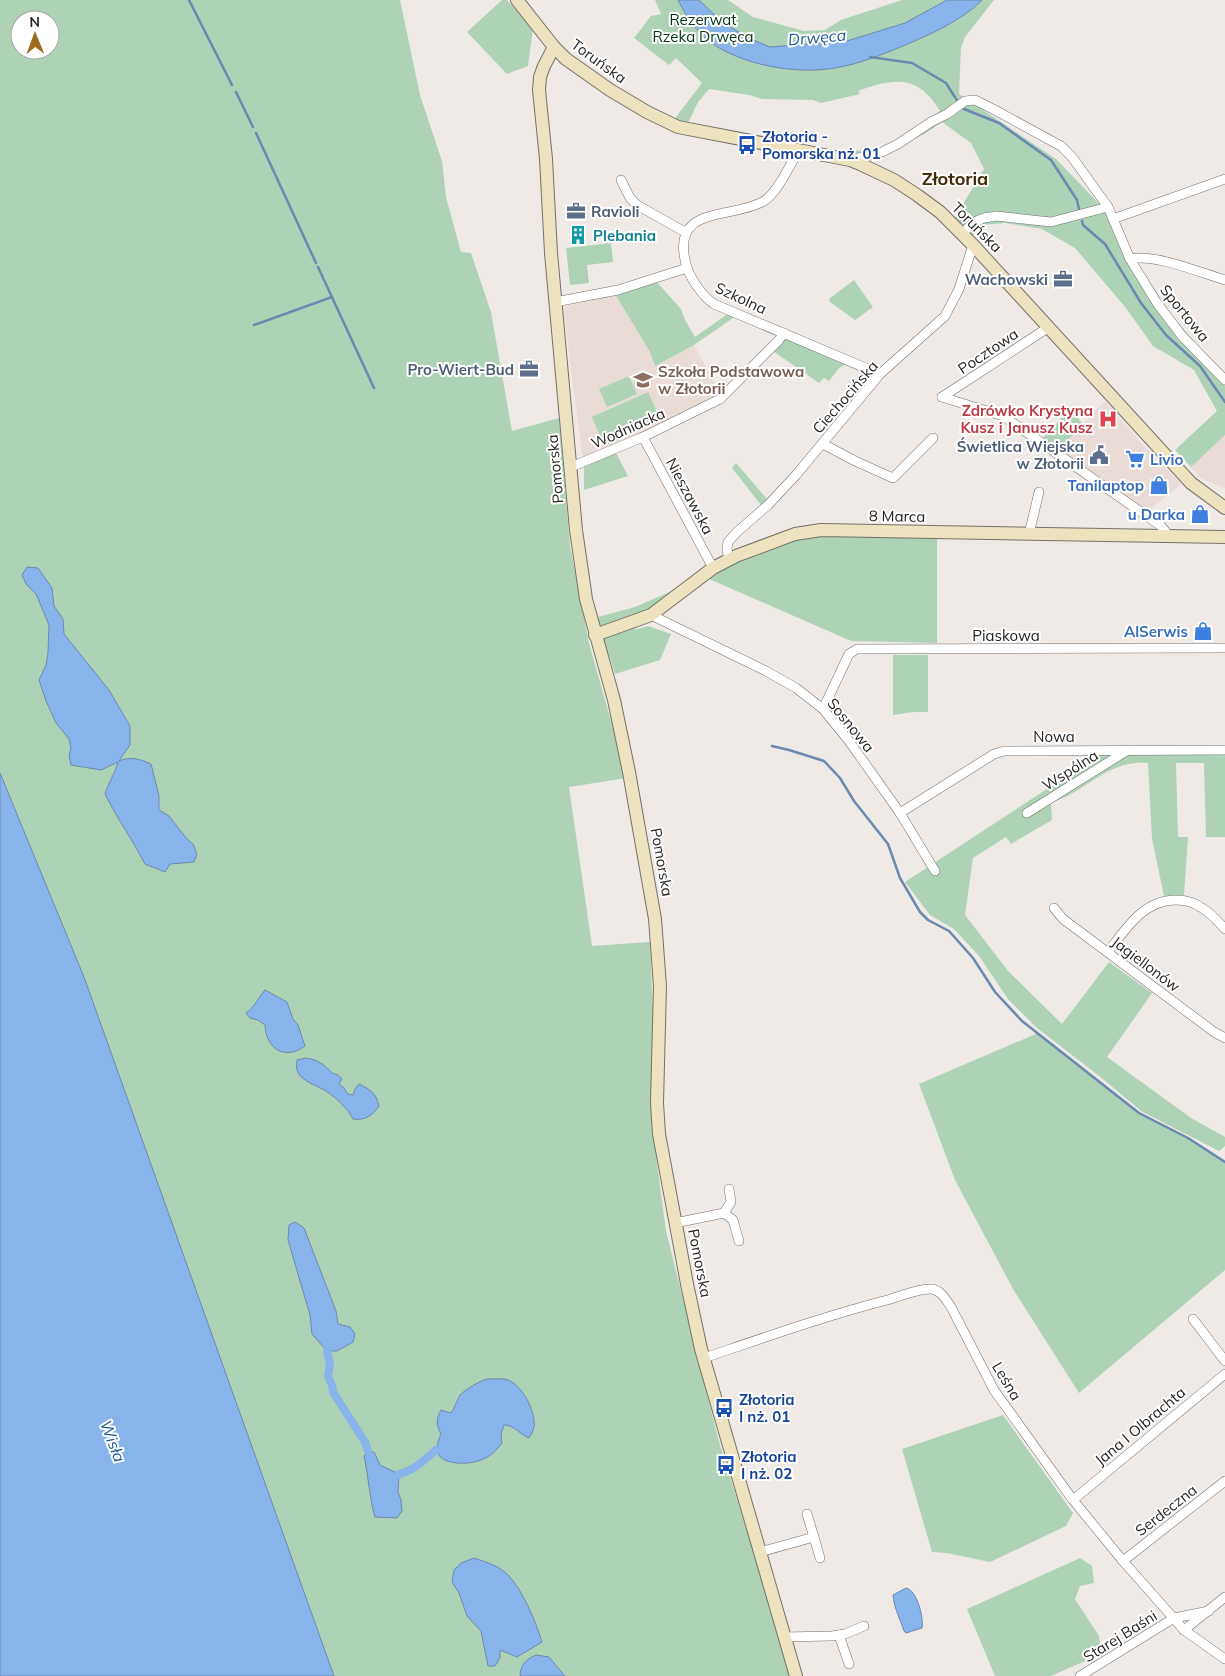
<svg xmlns="http://www.w3.org/2000/svg" width="1225" height="1676" viewBox="0 0 1225 1676" font-family="Mulish,sans-serif">
<style>
.built{fill:#e9dbd6}
.green{fill:#add2b6;fill-rule:evenodd}
.water{fill:#87b5eb;stroke:#6a89af}
.lines{fill:none;stroke-linecap:round;stroke-linejoin:round}
.stream{stroke:#6a89af;stroke-width:2.5}
.canal{stroke:#87b5eb;stroke-width:8}
.street-casing{stroke:#75706e;stroke-width:10}
.secondary-casing{stroke:#75706e;stroke-width:14}
.street{stroke:#fff;stroke-width:9}
.secondary{stroke:#ede3bf;stroke-width:12}
.labels{text-anchor:middle;dominant-baseline:central;stroke-width:4;stroke-linejoin:round;paint-order:stroke}
.park-label{font-size:15px;fill:#013417;stroke:#fff}
.street-label{font-size:15px;fill:#252322;stroke:#fff}
.transit-label{font-size:15px;font-weight:bold;fill:#164399;stroke:#fff;text-anchor:start}
.service-label{font-size:15px;font-weight:bold;fill:#4e5e75;stroke:#fff;text-anchor:end}
.culture-label{font-size:15px;font-weight:bold;fill:#0d838f;stroke:#fff;text-anchor:start}
.education-label{font-size:15px;font-weight:bold;fill:#785e54;stroke:#fff;text-anchor:start}
.health-label{font-size:15px;font-weight:bold;fill:#be3a42;stroke:#fff;text-anchor:end}
.shop-label{font-size:15px;font-weight:bold;fill:#366cbe;stroke:#fff;text-anchor:end}
.water-label{font-size:16px;font-style:italic;fill:#185999;stroke:#fff}
.quarter-label{font-size:18px;font-weight:bold;fill:#412a05;stroke:#fff}
</style>
<rect width="100%" height="100%" fill="#f0eae7"/>
<g class="built">
<path d="M615,294L650,352L655,366L694,345L721,395L583,461L563,307Z"/>
<path d="M1105,401L1143,445L1181,484L1146,513L1057,451Z"/>
<path d="M1225,435V488L1202,479L1191,467Z"/>
</g>
<g class="green">
<path d="M0,0H400L420,95L442,161L446,197L461,252L471,253L491,312L512,431L559,418L570,546L589,643L627,778L569,787L592,946L650,942L653,1013L652,1126L666,1231L718,1438L792,1676H138L0,1294ZM20,20H50V50H20Z"/>
<path d="M502,0H507L533,28L528,66L507,74L467,32Z"/>
<path d="M655,0H728L753,17L804,31L825,30L841,20L902,0H994L965,37L961,48L959,94L1056,159L1106,211L1136,261L1172,316L1211,360L1225,386V435L1191,467L1175,450L1217,411L1194,370L1153,346L1126,308L1075,248L1042,229L1005,223L981,225L972,236L954,219L984,169L971,143L942,122L926,133L869,162L848,151L877,150L918,128L940,111C918,74 894,78 858,91L860,94L821,103L813,100L762,99L749,95L709,89L698,102L688,123L673,121L702,83L676,58L669,65L634,38L651,16L661,14Z"/>
<path d="M611,243L613,262L587,265L589,283L570,285L566,248Z"/>
<path d="M854,280L873,307L855,320L830,302L829,299Z"/>
<path d="M656,281L681,309L685,320L695,337L729,313L736,316L694,345L655,366L650,352L615,294Z"/>
<path d="M783,337L787,340L789,337L874,376L869,382L868,375L845,365L839,368L829,381L824,378L819,383L773,351L725,399L684,422L616,453L628,476L584,490V466L721,395Z"/>
<path d="M629,376L637,394L607,407L599,389Z"/>
<path d="M648,392L661,421L604,446L592,417Z"/>
<path d="M1070,409L1083,424L1057,451L1041,440Z"/>
<path d="M736,463L767,499L761,505L732,468Z"/>
<path d="M806,536L930,537L937,539V643L851,641L707,578L718,568Z"/>
<path d="M683,586L634,630L648,626L671,634L660,660L615,674L611,661L594,618L635,607Z"/>
<path d="M893,655H928V712H913L893,715Z"/>
<path d="M1099,755H1225V837H1206L1204,763H1176L1178,837H1188L1184,895L1164,896L1152,839L1148,763C1119,760 1099,777 1076,791C1068,796 1059,800 1051,803L1052,820L1011,844L1006,837L973,858L965,915L1008,971L1062,1024L1109,962L1152,993L1107,1057L1191,1118L1225,1137V1146L1219,1151L1141,1111L1103,1079L1037,1028L1008,999L979,956L954,929L930,915L905,882Z"/>
<path d="M1038,1033L1139,1113L1188,1138L1225,1163V1270L1079,1393L1013,1289L955,1180L919,1084Z"/>
<path d="M1003,1415L1073,1513L1066,1526L990,1562L947,1553L932,1552L902,1449Z"/>
<path d="M1080,1558L1092,1566L1094,1583L1080,1586L1075,1599L1099,1636L1101,1654L1051,1676H995L967,1609Z"/>
</g>
<g class="water">
<path d="M678,0H699L723,23L751,39L770,47L847,41L905,23L947,0H982C963,20 929,35 903,46C881,55 859,64 835,68C796,75 742,65 710,42C696,31 686,16 678,0Z"/>
<path d="M27,567L38,568L52,588L54,606L63,619L64,634L109,690L130,726V745L119,761C130,756 140,759 151,764L159,796V810L169,816L187,839L193,844L197,854L194,862L170,864L165,872L145,864C133,840 117,819 105,794C108,783 115,774 118,762L101,770L71,765L69,755L71,748L69,739L56,723L46,701L39,680L46,665L48,653L49,625L36,594L26,584L22,575Z"/>
<path d="M0,773L84,977L334,1676H0Z"/>
<path d="M265,990L287,1002L293,1019L298,1025L305,1046C285,1061 266,1049 265,1025L258,1020L250,1018L246,1013C255,1007 258,998 265,990Z"/>
<path d="M306,1058C318,1060 324,1064 332,1073L338,1075L342,1079L339,1084L344,1088L348,1094L353,1095L355,1089L359,1084C371,1090 376,1093 379,1106C373,1115 365,1121 353,1119C349,1110 337,1099 329,1093C317,1084 292,1081 297,1060Z"/>
<path d="M295,1222L304,1228L336,1311L338,1324L350,1327L355,1334L353,1342L337,1351H327L312,1334L310,1315L288,1240L289,1225Z"/>
<path d="M488,1379C495,1379 503,1378 508,1380C523,1386 536,1412 534,1427C533,1431 531,1435 529,1438C520,1435 515,1425 504,1425L501,1434L502,1443C496,1451 491,1456 481,1460C470,1465 437,1466 437,1449C437,1445 439,1438 441,1434C436,1424 436,1420 441,1410L451,1413C455,1407 458,1398 460,1395C466,1389 481,1380 488,1379Z"/>
<path d="M368,1451L374,1452L380,1465L399,1474L398,1492L401,1500L402,1511L397,1518L375,1517C370,1501 368,1474 364,1456Z"/>
<path d="M474,1558C486,1562 500,1566 509,1576C523,1591 536,1622 542,1642L517,1657L500,1650V1658L495,1666H488L481,1631L467,1616L459,1593L452,1582L454,1570L461,1563Z"/>
<path d="M906,1588C917,1590 924,1618 922,1628L906,1633L904,1631C900,1619 894,1608 893,1595Z"/>
<path d="M536,1655L549,1657L565,1676H520C521,1664 525,1660 536,1655Z"/>
</g>
<g class="lines">
<g class="stream">
<path d="M189,0L232,85"/>
<path d="M870,57L912,63L946,83L958,102"/>
<path d="M236,92L253,127"/>
<path d="M964,109L999,123L1051,160L1077,200L1079,209"/>
<path d="M256,133L316,263"/>
<path d="M1082,221L1083,225L1105,244L1141,303L1166,335L1200,366L1225,402"/>
<path d="M318,267L374,388"/>
<path d="M254,325L332,297"/>
<path d="M772,746L789,750L824,761L840,778L854,801L888,844L900,878L920,912L928,920L949,931L973,958L995,992L1022,1021L1139,1113L1188,1138L1225,1162"/>
</g>
<g class="canal">
<path d="M327,1351L330,1364L328,1376L332,1385L333,1392L365,1442L368,1451"/>
<path d="M399,1474C414,1471 424,1460 436,1450"/>
</g>
<g class="street-casing">
<g id="street">
<path d="M798,151C790,165 777,193 764,201C732,220 670,204 686,264C689,277 703,297 714,304L880,374"/>
<path d="M850,160L882,152L898,144L931,122L947,114L965,101L975,100L993,109L1061,146L1072,157L1108,207L1130,259L1157,303L1182,336L1225,380"/>
<path d="M621,180L630,198L637,205L685,232"/>
<path d="M1113,219L1225,179"/>
<path d="M962,234L974,222L984,218L996,216L1051,222L1108,207"/>
<path d="M1130,259C1154,253 1201,273 1225,280"/>
<path d="M555,302L618,290L687,268"/>
<path d="M942,397L1003,416L1161,526L1170,537"/>
<path d="M942,397L1049,327"/>
<path d="M643,437L713,568"/>
<path d="M823,444L855,461L893,478L933,438"/>
<path d="M571,467L643,437L720,399L779,340L784,333"/>
<path d="M1029,534L1039,492"/>
<path d="M729,560L727,549L728,542L737,532L768,505L796,475L880,374L945,316L959,289L973,245"/>
<path d="M651,615L766,671L796,688L823,709L849,741L900,813L935,871"/>
<path d="M823,709L849,654L857,649L1225,648"/>
<path d="M900,813L994,754L1004,751L1225,750"/>
<path d="M1027,813L1128,750"/>
<path d="M1054,908L1063,919L1214,1032L1225,1038"/>
<path d="M1108,952C1126,929 1143,900 1176,900C1186,900 1194,902 1202,908C1211,913 1218,921 1225,929"/>
<path d="M724,1213L733,1220L739,1241"/>
<path d="M675,1223L724,1213L731,1202L729,1189"/>
<path d="M1193,1319L1225,1361"/>
<path d="M704,1358C766,1337 828,1315 891,1299C903,1295 920,1288 932,1289C942,1291 946,1300 951,1307L994,1390L1073,1500L1123,1561L1184,1630L1225,1659"/>
<path d="M1073,1500L1225,1374"/>
<path d="M814,1537L820,1558"/>
<path d="M760,1552L814,1537L807,1514"/>
<path d="M1123,1561L1225,1481"/>
<path d="M1184,1630L1225,1597"/>
<path d="M839,1635L849,1664"/>
<path d="M784,1637L832,1636L845,1634L864,1626"/>
<path d="M1080,1676L1174,1618L1209,1611"/>
</g>
</g>
<g class="secondary-casing">
<g id="secondary">
<path d="M517,0L554,47L566,59L610,90L647,112L678,127L850,160L860,164L894,180L917,195L940,212L973,245L1191,483L1225,508"/>
<path d="M554,47L544,66L540,77L539,90L546,159L551,253L576,530L586,599L614,700L629,772L655,919L660,986L657,1103L659,1134L687,1284L701,1349L796,1676"/>
<path d="M595,635L651,615L713,568L736,556L795,534L821,530L1225,537"/>
</g>
</g>
<use href="#street" class="street"/>
<use href="#secondary" class="secondary"/>
</g>
<defs>
<g id="bus-bare" transform="scale(1.5)"><path d="M-5-6H5V4H4V6H2V4H-2V6H-4V4H-5ZM-3.5-4V0h7V-4ZM-3.5 1.2v1.5H-2V1.2ZM2 1.2v1.5H3.5V1.2Z" fill="#1a4fb4" stroke="#fff" stroke-width="2.5" paint-order="stroke"/></g>
<g id="office-bare" transform="scale(1.5)"><path d="M-6-3h4V-5.5h4V-3h4V5H-6ZM-1-4.5V-3h2v-1.5ZM-6 0V1H6V0Z" fill="#5c6f8a" stroke="#fff" stroke-width="2.5" paint-order="stroke"/></g>
<g id="building-bare" transform="scale(1.5)"><path d="M-4-6H4V6H1V3H-1V6H-4ZM-2.5-4.3h1.7v1.8h-1.7ZM.8-4.3h1.7v1.8H.8ZM-2.5-1h1.7V.8h-1.7ZM.8-1h1.7V.8H.8Z" fill="#0f9aa8" stroke="#fff" stroke-width="2.5" paint-order="stroke"/></g>
<g id="school-bare" transform="scale(1.5)"><path d="M0-5L7-2L0 1L-7-2ZM-4 1L0 2.5L4 1V4Q0 6-4 4Z" fill="#8d6e63" stroke="#fff" stroke-width="2.5" paint-order="stroke"/></g>
<g id="hospital-bare" transform="scale(1.5)"><path d="M-5-5h3v3.5h4V-5h3V5h-3V1.5h-4V5h-3Z" fill="#e0444e" stroke="#fff" stroke-width="2.5" paint-order="stroke"/></g>
<g id="civic-bare" transform="scale(1.5)"><path d="M-.6-6.5H3V-4.5H.6V-3L4-1V1h2V6H-6V1h2V-1L-.6-3ZM-1.2 2.5V6h2.4V2.5Z" fill="#5c6f8a" stroke="#fff" stroke-width="2.5" paint-order="stroke"/></g>
<g id="supermarket-bare" transform="scale(1.5)"><path d="M-6-5.5h2.5l.6 2H6L4.5 2H-2.5L-4.4-4H-6ZM-1.5 3.2a1.3 1.3 0 1 0 .1 0ZM3 3.2a1.3 1.3 0 1 0 .1 0Z" fill="#3f7fe0" stroke="#fff" stroke-width="2.5" paint-order="stroke"/></g>
<g id="shop-bare" transform="scale(1.5)"><path d="M-5-2.5h2.3a2.7 3.5 0 0 1 5.4 0H5L5.5 6h-11ZM-1.5-2.5h3a1.5 2.3 0 0 0-3 0Z" fill="#3f7fe0" stroke="#fff" stroke-width="2.5" paint-order="stroke"/></g>
</defs>
<g fill-rule="evenodd">
<use href="#bus-bare" x="747" y="145"/>
<use href="#office-bare" x="576" y="211"/>
<use href="#building-bare" x="578" y="235"/>
<use href="#office-bare" x="1063" y="279"/>
<use href="#office-bare" x="529" y="369"/>
<use href="#school-bare" x="643" y="380"/>
<use href="#hospital-bare" x="1108" y="419"/>
<use href="#civic-bare" x="1099" y="455"/>
<use href="#supermarket-bare" x="1135" y="459"/>
<use href="#shop-bare" x="1159" y="485"/>
<use href="#shop-bare" x="1200" y="514"/>
<use href="#shop-bare" x="1203" y="631"/>
<use href="#bus-bare" x="724" y="1408"/>
<use href="#bus-bare" x="726" y="1465"/>
</g>
<g class="labels">
<g class="park-label">
<text x="703" y="19">Rezerwat<tspan x="703" dy="17">Rzeka Drwęca</tspan></text>
</g>
<g class="street-label">
<text transform="translate(599 61) rotate(36)">Toruńska</text>
<text transform="translate(977 227) rotate(45)">Toruńska</text>
<text transform="translate(741 298) rotate(25)">Szkolna</text>
<text transform="translate(1185 313) rotate(51)">Sportowa</text>
<text transform="translate(988 351) rotate(-34)">Pocztowa</text>
<text transform="translate(845 397) rotate(-49)">Ciechocińska</text>
<text transform="translate(628 428) rotate(-24)">Wodniacka</text>
<text transform="translate(555 469) rotate(-95)">Pomorska</text>
<text transform="translate(690 496) rotate(62)">Nieszawska</text>
<text transform="translate(897 516) rotate(1)">8 Marca</text>
<text x="1006" y="635">Piaskowa</text>
<text transform="translate(851 725) rotate(51)">Sosnowa</text>
<text x="1054" y="736">Nowa</text>
<text transform="translate(1070 770) rotate(-32)">Wspólna</text>
<text transform="translate(662 862) rotate(80)">Pomorska</text>
<text transform="translate(1146 964) rotate(37)">Jagiellonów</text>
<text transform="translate(700 1263) rotate(79)">Pomorska</text>
<text transform="translate(1007 1381) rotate(59)">Leśna</text>
<text transform="translate(1140 1426) rotate(-40)">Jana I Olbrachta</text>
<text transform="translate(1166 1510) rotate(-38)">Serdeczna</text>
<text transform="translate(1120 1636) rotate(-32)">Starej Baśni</text>
</g>
<g class="transit-label">
<text x="762" y="136">Złotoria -<tspan x="762" dy="17">Pomorska nż. 01</tspan></text>
<text x="739" y="1399">Złotoria<tspan x="739" dy="17">I nż. 01</tspan></text>
<text x="741" y="1456">Złotoria<tspan x="741" dy="17">I nż. 02</tspan></text>
</g>
<g class="service-label">
<text x="591" y="211" text-anchor="start">Ravioli</text>
<text x="1048" y="279">Wachowski</text>
<text x="514" y="369">Pro-Wiert-Bud</text>
<text x="1084" y="446">Świetlica Wiejska<tspan x="1084" dy="17">w Złotorii</tspan></text>
</g>
<g class="culture-label">
<text x="593" y="235">Plebania</text>
</g>
<g class="education-label">
<text x="658" y="371">Szkoła Podstawowa<tspan x="658" dy="17">w Złotorii</tspan></text>
</g>
<g class="health-label">
<text x="1093" y="410">Zdrówko Krystyna<tspan x="1093" dy="17">Kusz i Janusz Kusz</tspan></text>
</g>
<g class="shop-label">
<text x="1150" y="459" text-anchor="start">Livio</text>
<text x="1144" y="485">Tanilaptop</text>
<text x="1185" y="514">u Darka</text>
<text x="1188" y="631">AlSerwis</text>
</g>
<g class="water-label">
<text transform="translate(817 37) rotate(-5)">Drwęca</text>
<text transform="translate(113 1441) rotate(69)">Wisła</text>
</g>
<g class="quarter-label">
<text x="955" y="178">Złotoria</text>
</g>
</g>
<g transform="translate(35 35) rotate(359)"><circle r="24" fill="#ffffff" stroke="#a8a7a7"/>
<path d="M0-4L9 19L0 12L-9 19Z" fill="#9c6d1f"/>
<text y="-8" font-size="14" font-weight="bold" text-anchor="middle" fill="#252322">N</text>
</g>
</svg>
